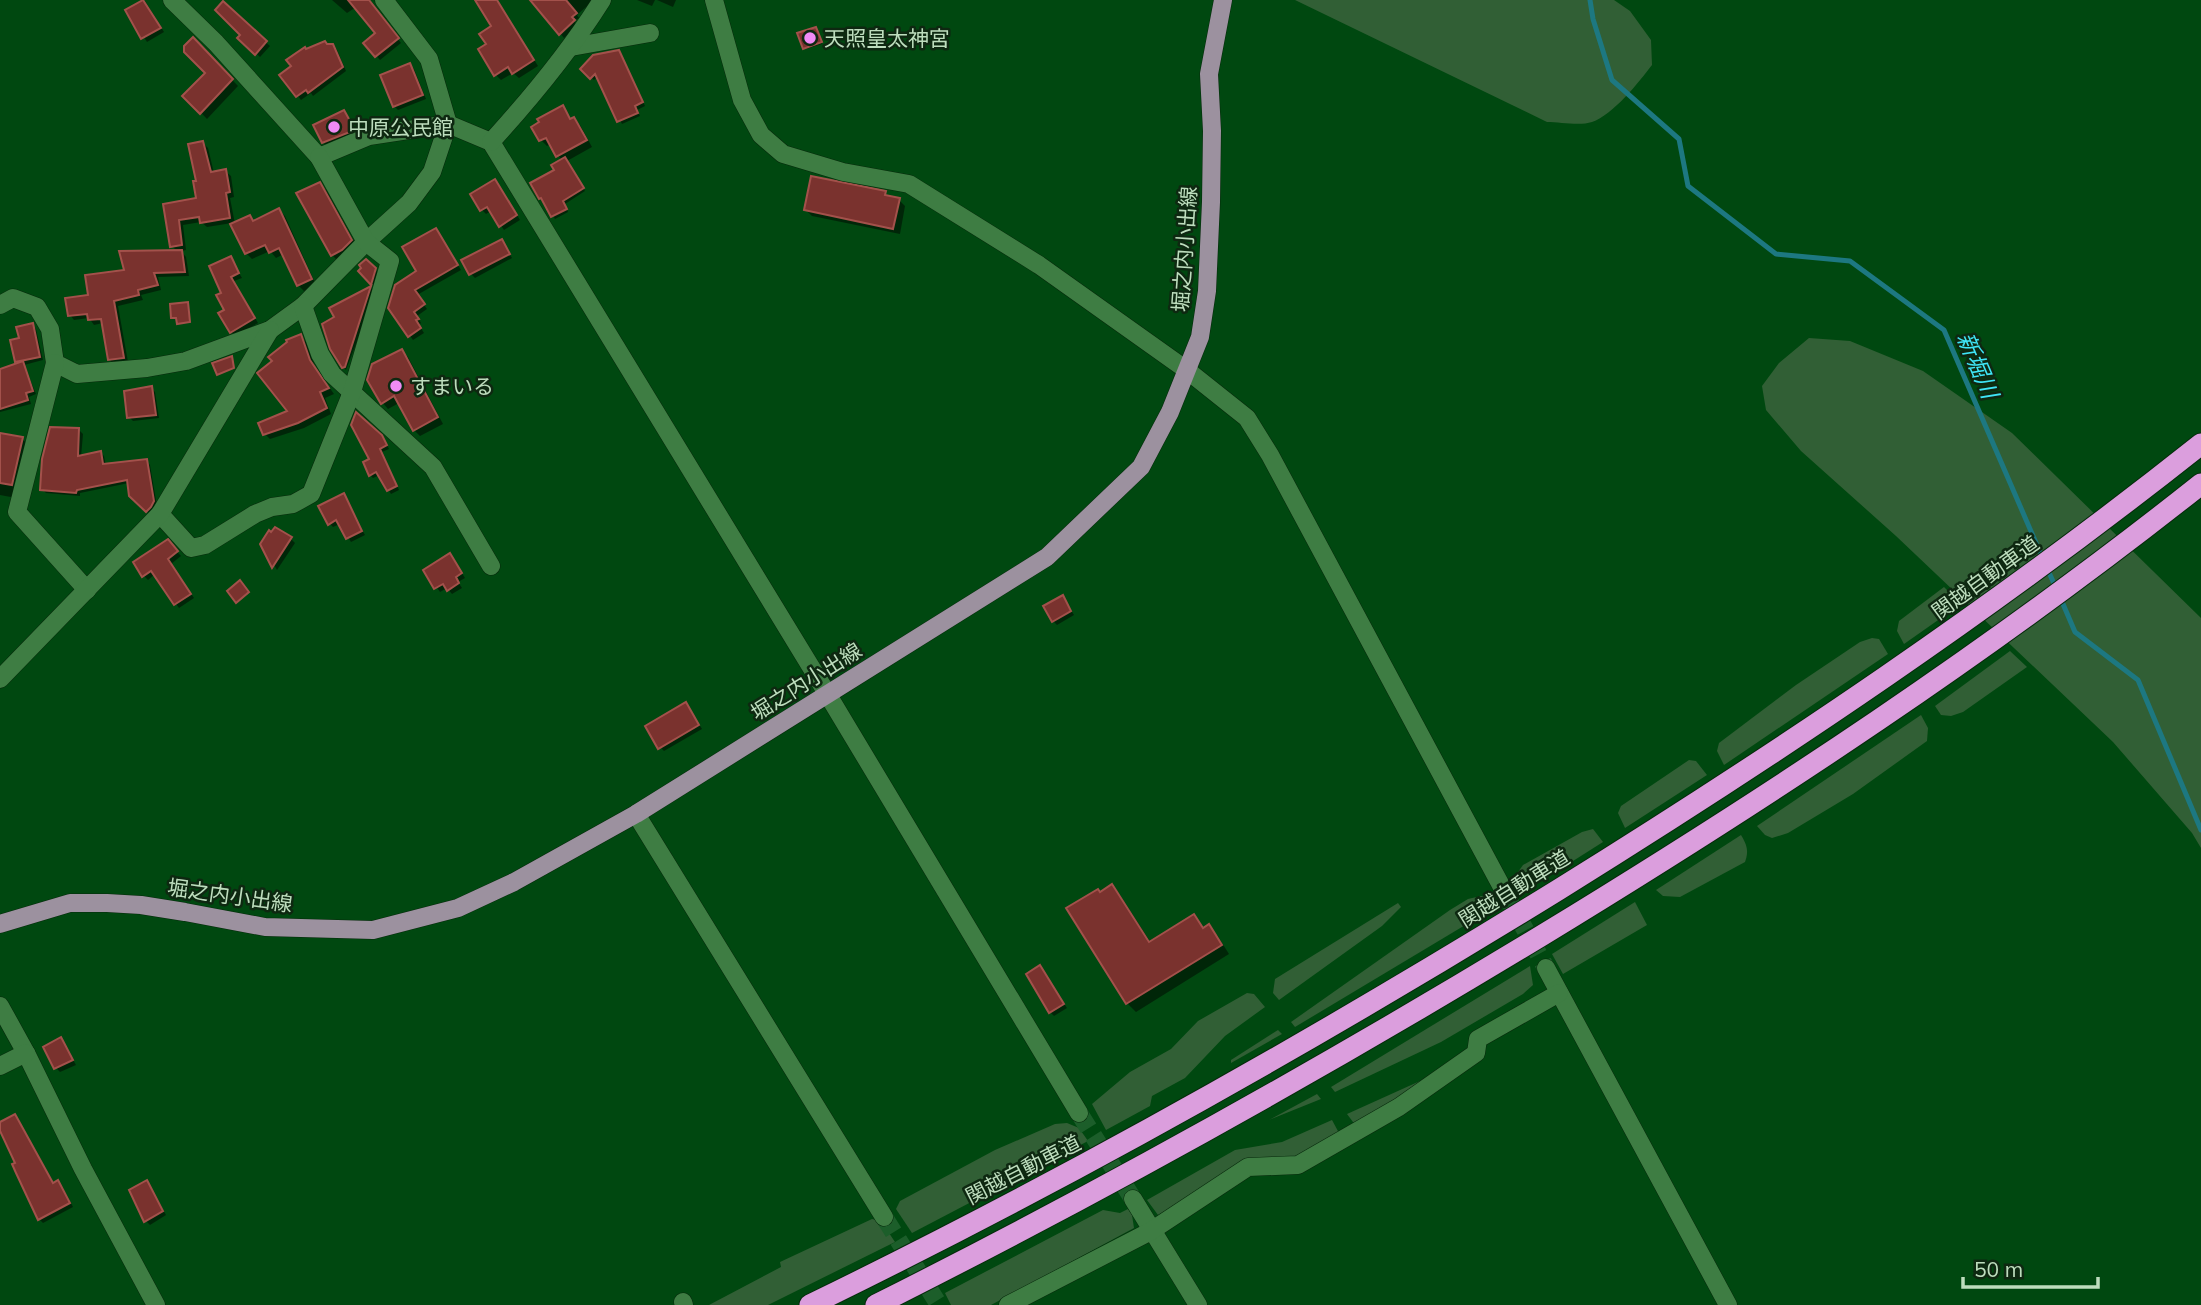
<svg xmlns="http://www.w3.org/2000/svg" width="2201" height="1305" viewBox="0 0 2201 1305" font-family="Mulish,'Noto Sans JP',sans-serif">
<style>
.green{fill:#315f35}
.shadow{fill:#0007}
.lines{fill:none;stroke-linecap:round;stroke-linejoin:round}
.stream{stroke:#1d7881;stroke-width:5}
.building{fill:#7a322e;stroke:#a3514b;stroke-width:2}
.minor-tunnel{stroke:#1c5e2a;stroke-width:18;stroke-dasharray:18 9;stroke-linecap:butt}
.minor-casing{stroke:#072a0c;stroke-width:19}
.major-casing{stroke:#072a0c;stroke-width:19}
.highway-casing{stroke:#072a0c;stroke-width:23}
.minor{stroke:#3e7d43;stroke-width:18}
.major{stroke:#9c919f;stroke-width:18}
.highway{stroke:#db9edd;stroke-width:21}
.poi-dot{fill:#f08bf5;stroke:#0e2811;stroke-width:2.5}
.labels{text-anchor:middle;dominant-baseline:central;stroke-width:5;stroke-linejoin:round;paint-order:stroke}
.poi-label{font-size:21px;fill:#bdddbd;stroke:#0e2811;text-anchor:start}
.street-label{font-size:21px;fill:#bdddbd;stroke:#0e2811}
.water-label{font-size:23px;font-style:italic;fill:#3fe5f6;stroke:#0e2811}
</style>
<rect width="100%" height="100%" fill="#004810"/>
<g class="green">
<path d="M1295,0H1614L1630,11L1651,40L1652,65C1639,82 1613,115 1592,122C1580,126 1560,122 1547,122Z"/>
<path d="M1809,338L1850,341L1923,371L2012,433L2201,618V848L2192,833L2113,742L1896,536L1801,451L1766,410L1762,386L1779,363Z"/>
<path d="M1944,587L1961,604L1904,644L1897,631L1899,621Z"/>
<path d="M1872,638L1879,639L1888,654L1724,765L1717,751L1719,743L1796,685L1860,642Z"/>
<path d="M2010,651L2027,667L1963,712L1951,716L1941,715L1935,706Z"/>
<path d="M1921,715L1928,728L1927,741L1853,794L1788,833L1772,838L1765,835L1757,826Z"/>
<path d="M1689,760L1696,761L1707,775L1625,828L1618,813L1621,806Z"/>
<path d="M1593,829L1603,842L1521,894L1513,879L1523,865L1582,832Z"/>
<path d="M1741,835C1747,845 1749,851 1745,862L1680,897L1663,896L1656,890Z"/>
<path d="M1481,896H1489L1497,906L1295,1027L1291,1022L1450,910L1468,899Z"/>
<path d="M1635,902L1647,925L1563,974L1552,954Z"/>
<path d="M1398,903L1401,907L1382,926L1279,1000L1273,993L1275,979Z"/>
<path d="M1530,966L1533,985L1523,994L1441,1042L1335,1092L1331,1087Z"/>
<path d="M1247,993L1254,994L1265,1007L1225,1036L1185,1078L1152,1096L1150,1106L1106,1130L1092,1104L1130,1072L1171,1049L1198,1021Z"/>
<path d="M1278,1030L1282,1034L1231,1063V1060Z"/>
<path d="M1451,1067L1360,1124L1353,1122L1347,1114Z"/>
<path d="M1317,1094L1321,1099L1269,1120Z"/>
<path d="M1332,1120L1339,1133L1307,1155L1248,1165L1158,1215L1147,1200L1235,1150L1282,1142Z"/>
<path d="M1067,1123L1079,1128L1088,1141L912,1233L896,1209L900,1201L995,1150L1055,1124Z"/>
<path d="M1128,1209L1132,1215L1134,1228L991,1305H951L945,1293L1103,1210L1120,1213Z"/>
<path d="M872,1219L881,1221L895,1242L768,1305H709L781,1267L780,1262Z"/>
</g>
<g class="shadow">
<path d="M332,0H362L364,2L347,13Z"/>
<path d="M478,0H497L538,66L519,78L513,73L501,80L496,75L488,45L493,27Z"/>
<path d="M535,0H594L577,15L579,18L574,21L577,25L564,38L533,1Z"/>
<path d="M637,0H655L652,6Z"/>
<path d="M657,0H676L673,7Z"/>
<path d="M145,1L164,32L147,42L127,11Z"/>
<path d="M223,4L270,46L260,57L240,38L242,35Z"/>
<path d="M373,7L401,43L380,60L365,43L377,33Z"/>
<path d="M817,30L822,44L806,49L804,48Z"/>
<path d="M193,39L238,86L207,119L185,96L208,73Z"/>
<path d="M332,46L337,50L346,71L313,96L311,93L301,100L282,75L293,67L306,51Z"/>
<path d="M619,52L645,106L637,110L640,116L622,124L598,76L594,80L582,69Z"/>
<path d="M410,65L414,69L426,99L398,110L394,106Z"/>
<path d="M562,107L572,120L580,125L592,147L567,161L585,191L565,204L568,212L555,219L541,198L562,161L551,144L547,146L541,140Z"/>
<path d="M344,112L357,134L327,146L323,142Z"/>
<path d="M203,143L208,148L214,173L225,171L231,176L234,197L230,198L235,224L249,217L254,222L279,210L285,216L316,285L304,291L298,285L284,254L276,258L270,251L252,259L246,253L232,223L207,227L201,222L183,225L186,250L181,251L186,257L189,276L158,277L161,290L141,295L143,300L118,306L128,362L114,364L109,359L103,323L94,325L89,318L74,320L70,315L90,297L126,271L178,252L172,246L165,206L198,199Z"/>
<path d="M319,184L326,190L357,247L339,262L332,255Z"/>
<path d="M499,185L520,220L504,230L491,211L486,214L482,210L472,195Z"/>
<path d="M885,193L890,198L899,200L905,206L900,234L812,216L806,210Z"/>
<path d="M436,230L461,270L417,295L427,309L417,316L421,323L419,325L424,333L413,340L390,308L418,272Z"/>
<path d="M502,242L512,258L475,278L471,274Z"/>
<path d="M230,258L242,278L234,281L258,323L235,336L231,332L223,293Z"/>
<path d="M366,261L379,274L375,287L361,271Z"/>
<path d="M371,288L374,291L367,315L346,370L342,366L337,318L332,309Z"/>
<path d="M32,325L36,329L43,360L24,365L36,394L29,397L31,404L0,412V370L19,364L16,361Z"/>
<path d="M300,336L306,342L315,367L334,394L325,398L331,414L304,428L270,439L265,434L290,412L274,361Z"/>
<path d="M402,351L408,357L443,424L420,436L414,430L399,403L388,409L382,402Z"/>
<path d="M151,388L155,392L159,418L133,421L129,417Z"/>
<path d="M79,430L83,434L81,457L100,452L104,456L106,466L146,461L150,465L157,506L151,515L130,496L129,483L80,493V496L46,493L42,489Z"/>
<path d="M0,435L22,439L29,445L16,498L0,495Z"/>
<path d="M385,441L389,449L382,452L399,490L391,494L380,475L373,478L370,475L372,460Z"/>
<path d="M343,496L365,535L351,542L340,524L333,527L329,523Z"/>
<path d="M291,539L295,543L277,570L262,544Z"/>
<path d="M167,541L181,556L171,564L194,598L179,608L155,574L148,580L144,576Z"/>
<path d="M453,559L465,578L458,582L462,588L452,594L447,588L440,592L425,570Z"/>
<path d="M1063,597L1074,615L1057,625L1053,621Z"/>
<path d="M686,704L702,729L664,751L660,747Z"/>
<path d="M1112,887L1120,895L1151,943L1194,916L1205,929L1209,926L1217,935L1229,954L1136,1012L1127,1003L1069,909Z"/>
<path d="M1040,967L1067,1008L1054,1016L1050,1012Z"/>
<path d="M61,1039L76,1065L60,1072L56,1068Z"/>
<path d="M15,1116L54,1184L58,1182L62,1186L73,1207L43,1223L39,1219L0,1127V1124Z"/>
<path d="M147,1182L166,1215L150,1225L146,1221Z"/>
</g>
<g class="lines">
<g class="stream">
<path d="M1590,0L1593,19L1612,80L1679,139L1688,186L1776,254L1850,261L1944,330L2043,559"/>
<path d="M2047,568L2056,588"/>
<path d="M2060,597L2075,632L2138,680L2201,830"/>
</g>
</g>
<g class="building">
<path d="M143,0L161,28L141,39L125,10Z"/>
<path d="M348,0H369L399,38L375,57L363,43L375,33Z"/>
<path d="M475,0H497L534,60L512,74L508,67L494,76L478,49L486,44L479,34L491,26Z"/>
<path d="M530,0H566L577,13L572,17L575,20L559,35Z"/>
<path d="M223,1L267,41L255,55L237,38L240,35L215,10Z"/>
<path d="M816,27L822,42L803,49L797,33Z"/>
<path d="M193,37L233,79L200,114L182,96L205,73L184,52V46Z"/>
<path d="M325,41L327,44H333L343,67L308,93L306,90L296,97L279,75L291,66L286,60L305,47L306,49Z"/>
<path d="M619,50L643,102L635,106L638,113L617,122L595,74L590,79L580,69L593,55Z"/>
<path d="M410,63L423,95L393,107L380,75Z"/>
<path d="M563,105L570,119L574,117L587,140L556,157L546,138L539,141L531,127L539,122L537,119Z"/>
<path d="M344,110L355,130L322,143L313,125Z"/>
<path d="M203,141L211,172L226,169L230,192L226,193L230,218L200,223L199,217L179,220L182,245L170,247L163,204L196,198L193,181H196L188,144Z"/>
<path d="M565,157L584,188L563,201L567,209L551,217L541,198L539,199L530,183L554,170L551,165Z"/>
<path d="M811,176L886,191L885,195L900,198L893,229L804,210Z"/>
<path d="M495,179L517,215L499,227L487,207L480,211L470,194Z"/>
<path d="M320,182L352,240L342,250L331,256L296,193Z"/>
<path d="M279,208L312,279L297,286L279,248L269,253L265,245L245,254L230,224L250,215L253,221Z"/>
<path d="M436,228L458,265L415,290L425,304L414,312L419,319L416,320L421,328L408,337L388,308L395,285L416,271L402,247Z"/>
<path d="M502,239L510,254L469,275L461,260Z"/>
<path d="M182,250L185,272L154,273L158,285L138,290L139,295L114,301L124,358L108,360L101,319L88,320L87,314L68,316L65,298L88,295L85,275L124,270L119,251Z"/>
<path d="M231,256L239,273L231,277L255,318L230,333L218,313L224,310L216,295L221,293L209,266Z"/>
<path d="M366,259L376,268L371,285L358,271L361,268L359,265Z"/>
<path d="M371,286L345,367L342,368L330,349L322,324L334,317L329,308Z"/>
<path d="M188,302L190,322L177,324L176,318H171L170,304Z"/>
<path d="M33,323L40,357L15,362L10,340L19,338L16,327Z"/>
<path d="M301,334L310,360L329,388L320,392L327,408L298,423L263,435L258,423L287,411L257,373L272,361L268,357L287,342L286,340Z"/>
<path d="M402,349L438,417L413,431L394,396L381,404L367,380L372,364Z"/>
<path d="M232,356L234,368L217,375L212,363Z"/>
<path d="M23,361L33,391L26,393L28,400L0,409V369Z"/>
<path d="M152,386L156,415L127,418L124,391Z"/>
<path d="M356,412L382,435L387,445L380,449L397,486L387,491L376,472L369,476L363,462L369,459L351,425Z"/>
<path d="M50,427L79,428L78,456L101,451L103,464L147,459L154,501L151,507L146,512L129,496L127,480L77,490L76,493L40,490L42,459Z"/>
<path d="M0,433L23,437L12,485L0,483Z"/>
<path d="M344,493L362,531L346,539L336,520L328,525L318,506Z"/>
<path d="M275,527L292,537L272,568L260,544L269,530L271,532Z"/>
<path d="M168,539L178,551L168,559L191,594L174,605L151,571L142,577L133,562Z"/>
<path d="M450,553L462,573L456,577L459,583L447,591L443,584L434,589L423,570Z"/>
<path d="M240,580L249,592L236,603L227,591Z"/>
<path d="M1063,595L1071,611L1052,622L1043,606Z"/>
<path d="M686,702L699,725L658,749L645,726Z"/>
<path d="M1112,884L1149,942L1194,914L1203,928L1209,924L1222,945L1126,1004L1066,908L1098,889L1100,892Z"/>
<path d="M1040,965L1064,1004L1049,1013L1026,974Z"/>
<path d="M61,1037L73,1060L54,1069L43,1047Z"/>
<path d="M15,1114L53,1183L58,1180L70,1203L38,1220L16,1173L12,1164L15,1163L0,1131V1122Z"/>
<path d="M147,1180L163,1211L144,1222L129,1190Z"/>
</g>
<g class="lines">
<g class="minor-tunnel">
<path d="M1504,891L1546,968"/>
<path d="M1079,1113L1133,1199"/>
<path d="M884,1217L939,1305"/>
</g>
<g class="minor-casing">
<g id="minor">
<path d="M172,0L216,43L319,157L369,136L448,124L491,142L828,695L1079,1113"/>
<path d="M714,0L742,100L761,135L783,154L843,172L909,184L1039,265L1188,371L1247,418L1270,455L1504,891"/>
<path d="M571,47L650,33"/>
<path d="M491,142C532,97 570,51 602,0"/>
<path d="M0,305L13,298L37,307L50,329L55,363L77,374L147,368L186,361L270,330L303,306L366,242L409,203L432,172L448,124L429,59L384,0"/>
<path d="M303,306L320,354L332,374L433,467L491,566"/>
<path d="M55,363L17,512L87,590"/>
<path d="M160,514L191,548L205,545L255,514L272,507L293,504L311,494L352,392L390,261L366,242L319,157"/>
<path d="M0,679L160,514L270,330"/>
<path d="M636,814L884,1217"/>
<path d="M1546,968L1728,1305"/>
<path d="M0,1006L26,1053L83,1169L156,1305"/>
<path d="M0,1066L26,1053"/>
<path d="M1133,1199L1198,1305"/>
<path d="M683,1302L684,1305"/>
<path d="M1008,1305L1151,1231L1248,1167L1298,1165L1399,1107L1476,1053L1478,1039L1559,993"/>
</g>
</g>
<g class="major-casing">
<path id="major" d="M0,924L70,903H107L141,905L185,912L265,927L373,930L458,908L514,882L636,814L1047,557L1141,467L1170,412L1200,337L1207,291L1211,202L1212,131L1209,74L1223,0"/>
</g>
<g class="highway-casing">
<g id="highway">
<path d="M810,1305C1067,1180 1315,1040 1558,890C1780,752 1996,607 2201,444"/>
<path d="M876,1305C1103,1191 1325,1067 1541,936C1769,797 1992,650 2201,484"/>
</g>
</g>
<use href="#minor" class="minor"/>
<use href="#major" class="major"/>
<use href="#highway" class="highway"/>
</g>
<g class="poi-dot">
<circle cx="810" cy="38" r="7"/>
<circle cx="334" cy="127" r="7"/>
<circle cx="396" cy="386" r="7"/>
</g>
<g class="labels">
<g class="poi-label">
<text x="824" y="38">天照皇太神宮</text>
<text x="348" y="127">中原公民館</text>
<text x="410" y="386">すまいる</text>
</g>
<g class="street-label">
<text transform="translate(1184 249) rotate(-86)">堀之内小出線</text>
<text transform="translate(1985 577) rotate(-36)">関越自動車道</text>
<text transform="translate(806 681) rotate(-32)">堀之内小出線</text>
<text transform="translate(1514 888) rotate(-32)">関越自動車道</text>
<text transform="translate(230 895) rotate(8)">堀之内小出線</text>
<text transform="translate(1023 1169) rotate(-27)">関越自動車道</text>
</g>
<g class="water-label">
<text transform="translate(1978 365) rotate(67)">新堀川</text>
</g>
</g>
<path d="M1963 1277v10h135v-10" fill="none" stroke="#bdddbd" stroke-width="3.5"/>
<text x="1974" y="1277" font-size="21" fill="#bdddbd" stroke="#0e2811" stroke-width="5" paint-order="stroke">50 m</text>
</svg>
